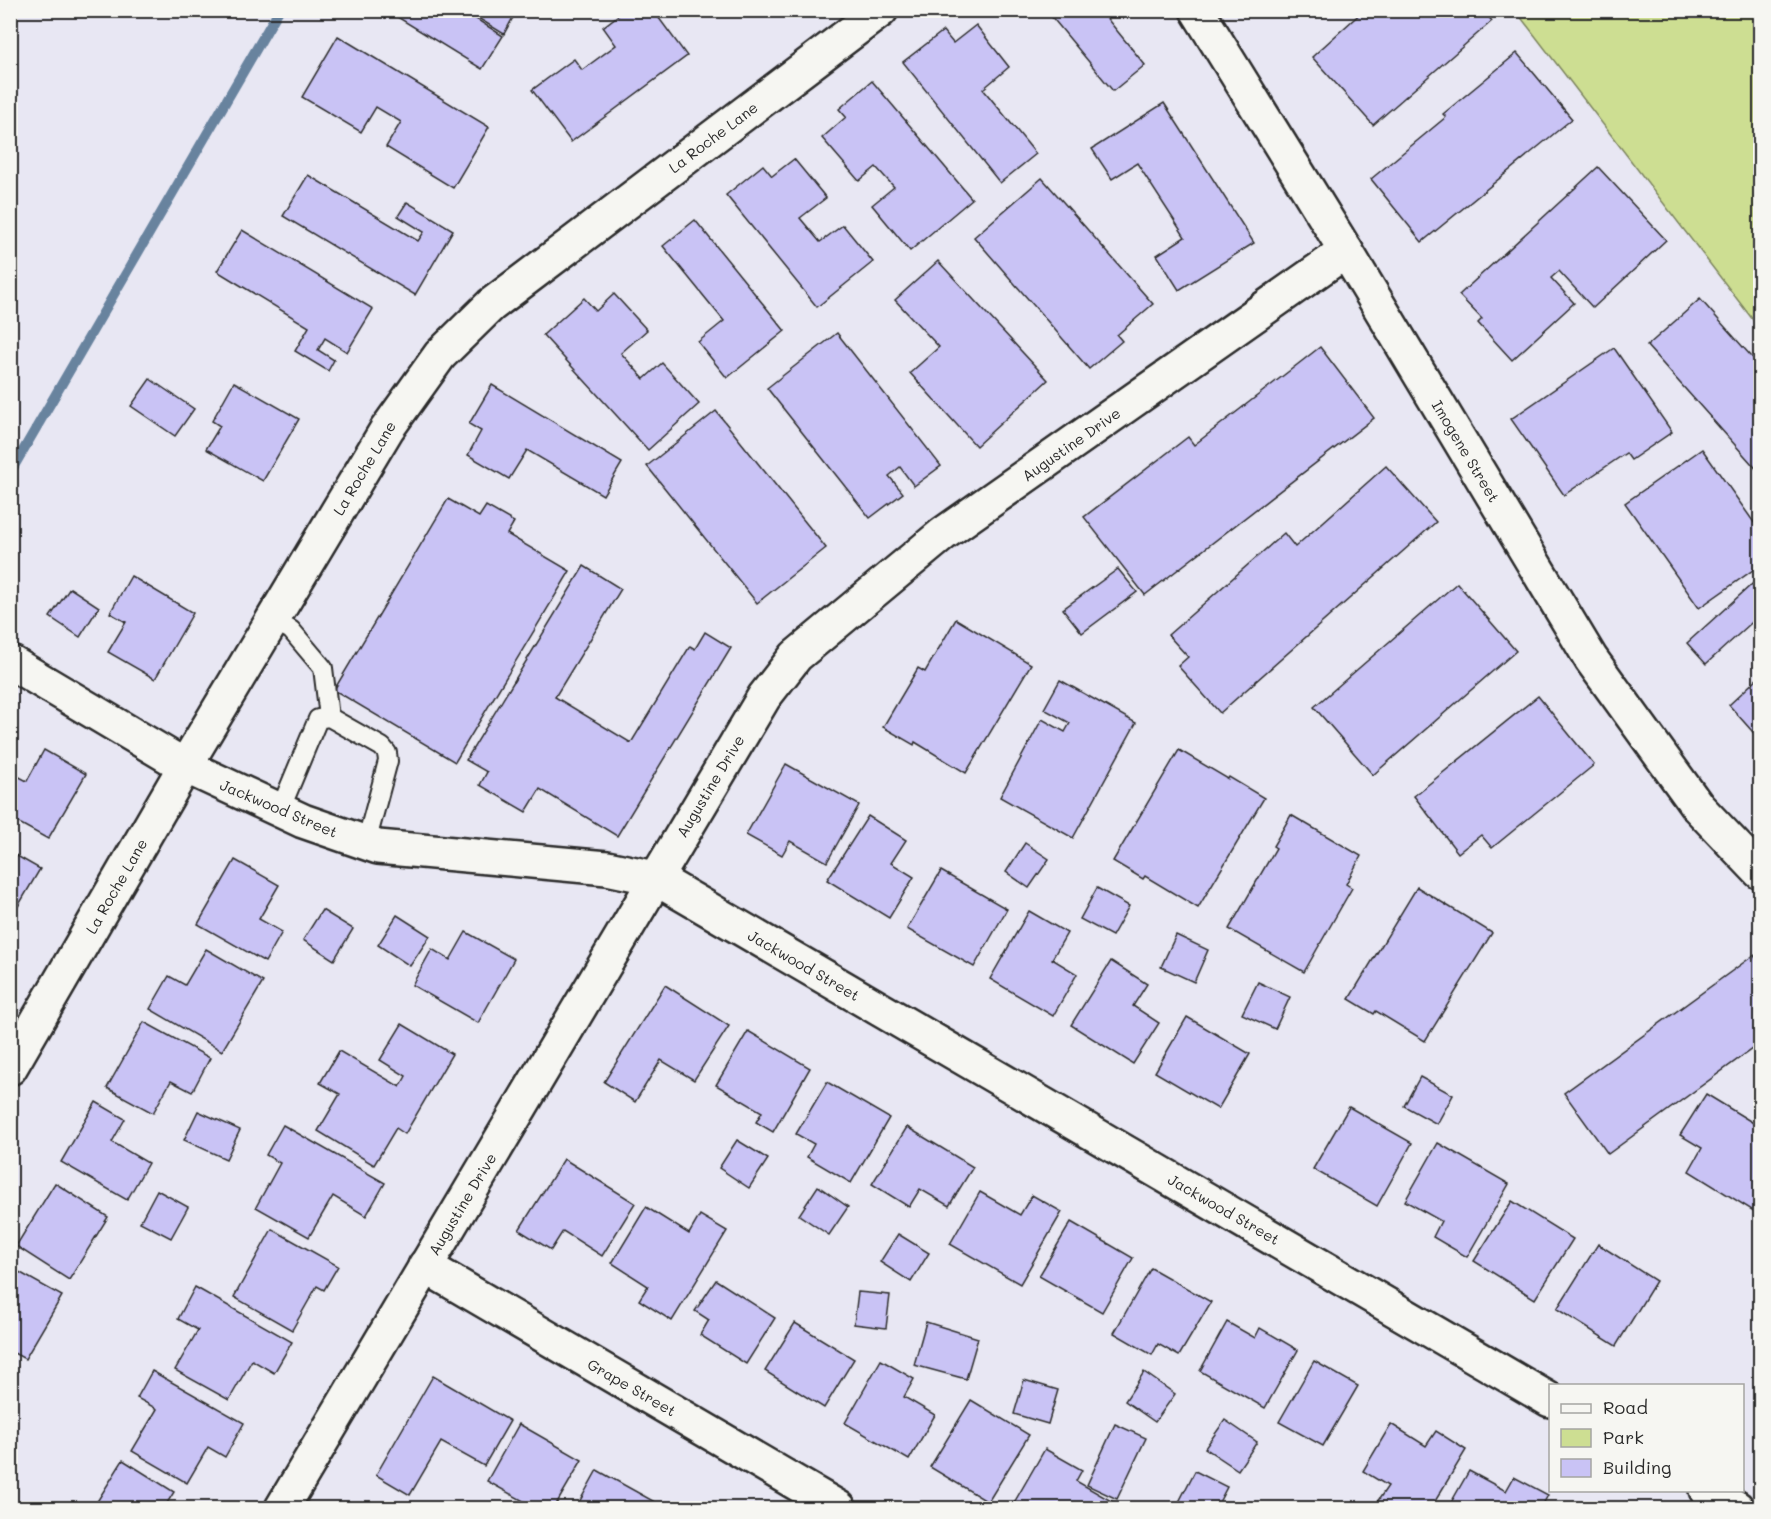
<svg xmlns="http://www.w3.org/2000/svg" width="1771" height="1519" viewBox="0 0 1771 1519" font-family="Mali,sans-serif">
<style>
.green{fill:#cdde92;stroke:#7c845e;stroke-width:1.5}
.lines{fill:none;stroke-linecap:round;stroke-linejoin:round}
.stream{stroke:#68839e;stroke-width:10}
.building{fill:#c9c3f5;stroke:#2b2b2b;stroke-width:1.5}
.lane-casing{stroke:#2b2b2b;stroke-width:22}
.street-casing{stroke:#2b2b2b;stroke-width:38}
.lane{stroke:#f6f6f2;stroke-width:18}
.street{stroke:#f6f6f2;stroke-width:33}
.labels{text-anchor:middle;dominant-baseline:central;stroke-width:4.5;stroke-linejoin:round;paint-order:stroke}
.street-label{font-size:15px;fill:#2b2b2b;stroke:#f6f6f2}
</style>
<rect width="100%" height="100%" fill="#e8e7f3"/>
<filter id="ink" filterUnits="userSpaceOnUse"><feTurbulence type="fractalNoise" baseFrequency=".0167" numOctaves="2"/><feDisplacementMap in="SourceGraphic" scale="12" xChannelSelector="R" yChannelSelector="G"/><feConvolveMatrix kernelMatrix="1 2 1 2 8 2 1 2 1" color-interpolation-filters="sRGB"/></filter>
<g filter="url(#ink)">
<path class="green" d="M1516,11H1760V329Z"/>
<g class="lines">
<path class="stream" d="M10,473L279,10"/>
</g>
<g class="building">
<path d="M386,10H462L503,36L482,69Z"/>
<path d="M465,10H517L504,34Z"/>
<path d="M625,10H653L687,56L571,142L532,90L574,59L582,70L616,45L603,27Z"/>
<path d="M1046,10H1100L1145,65L1113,91Z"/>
<path d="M1364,10H1483L1492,21L1373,125L1312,57Z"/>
<path d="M976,25L1009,67L983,89L1036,154L1000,183L903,62L943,31L953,43Z"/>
<path d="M338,36L489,127L453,188L386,147L401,122L376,107L361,132L302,97Z"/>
<path d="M1517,53L1572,119L1422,242L1371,179L1446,117L1443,114Z"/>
<path d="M872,81L972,199L910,251L872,205L894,187L876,167L859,181L822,138L846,117L839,109Z"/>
<path d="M1164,103L1254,243L1179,290L1157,255L1185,237L1137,163L1112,179L1092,149Z"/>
<path d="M794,159L826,198L800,218L820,242L843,225L873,262L817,307L726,195L763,165L772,176Z"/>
<path d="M1598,167L1666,240L1593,308L1559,271L1551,278L1574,303L1512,360L1478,323L1482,319L1459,295Z"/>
<path d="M308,175L418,241L424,232L398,216L407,202L453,230L415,295L283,216Z"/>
<path d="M1042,178L1153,304L1117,335L1122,341L1089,369L974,237Z"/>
<path d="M695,220L785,331L727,378L698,342L724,321L663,246Z"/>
<path d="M242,230L373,309L347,352L325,338L318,350L334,360L328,371L295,351L309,327L217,271Z"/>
<path d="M938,261L1048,380L976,446L910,373L939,347L895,300Z"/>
<path d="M614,294L647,330L621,353L644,379L662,363L699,404L648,450L543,335L584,298L596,311Z"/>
<path d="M1700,299L1760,366V473L1647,346Z"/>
<path d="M837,333L941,466L914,486L900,467L889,476L903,493L870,518L767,388Z"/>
<path d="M1320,347L1374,418L1145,595L1084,517L1188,437L1194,445Z"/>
<path d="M1614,348L1672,432L1631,460L1626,453L1564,495L1511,419Z"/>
<path d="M150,379L194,409L175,436L131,406Z"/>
<path d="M234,382L299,419L263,481L206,449L220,426L212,421Z"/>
<path d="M492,385L622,463L603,495L527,450L509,479L468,455L481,431L469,424Z"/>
<path d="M716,411L826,548L757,603L647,466Z"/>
<path d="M1702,449L1760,531V565L1699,608L1625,503Z"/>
<path d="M1386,466L1436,522L1220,713L1178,666L1188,657L1168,635L1284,533L1295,547Z"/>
<path d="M448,499L479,517L486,506L514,522L507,534L570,571L455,762L334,690Z"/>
<path d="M584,566L621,589L555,697L631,743L690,646L695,649L705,632L731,648L617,836L540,789L526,812L480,785L487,772L466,760Z"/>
<path d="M1118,569L1137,592L1082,633L1063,609Z"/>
<path d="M131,576L193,613L155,679L108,652L126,622L110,613Z"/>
<path d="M1760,577V615L1706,664L1687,643Z"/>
<path d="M1457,583L1516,651L1373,775L1314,707Z"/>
<path d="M70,588L99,607L80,637L50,617Z"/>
<path d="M956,619L1031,664L966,773L915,742L914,745L883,727L918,668L925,672Z"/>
<path d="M1760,676V740L1729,705Z"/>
<path d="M1060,680L1136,723L1073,838L1000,797L1042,719L1065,732L1070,723L1044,709Z"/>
<path d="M1538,696L1594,765L1492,848L1481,835L1458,853L1414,796Z"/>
<path d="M44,750L86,774L48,839L10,818V772L27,781Z"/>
<path d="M1179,750L1228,779L1229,777L1264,798L1198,908L1145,876L1143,879L1113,861Z"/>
<path d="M786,764L859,805L827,862L790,841L782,855L746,835Z"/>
<path d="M1291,815L1361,856L1346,884L1352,888L1304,972L1229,929L1276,848L1273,846Z"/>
<path d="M868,816L906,840L891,863L914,877L889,918L827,880Z"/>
<path d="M1025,843L1049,859L1029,888L1006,872Z"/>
<path d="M10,852L40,869L10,920Z"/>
<path d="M235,860L279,885L259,919L282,932L265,962L198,924Z"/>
<path d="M941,871L1007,909L974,967L907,929Z"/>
<path d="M1417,887L1492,933L1425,1041L1376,1011L1374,1014L1349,999Z"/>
<path d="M1097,888L1129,906L1112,936L1080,919Z"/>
<path d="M322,910L353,929L334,960L303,940Z"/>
<path d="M1029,911L1067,933L1052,959L1077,974L1053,1016L990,979Z"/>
<path d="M397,915L430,936L410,966L378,945Z"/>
<path d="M466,932L514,959L478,1023L412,985L432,949L450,960Z"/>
<path d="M1176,935L1208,950L1194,982L1161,967Z"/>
<path d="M206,949L263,982L222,1051L150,1009L169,976L185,985Z"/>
<path d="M1754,955L1760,965V1043L1608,1154L1564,1093Z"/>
<path d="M1111,961L1147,984L1133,1006L1159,1023L1133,1064L1071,1025Z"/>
<path d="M1258,982L1290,997L1275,1029L1242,1014Z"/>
<path d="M665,985L729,1026L694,1080L661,1060L635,1102L604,1082Z"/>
<path d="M1187,1017L1250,1054L1218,1109L1155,1072Z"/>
<path d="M144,1022L210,1058L192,1092L171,1081L153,1113L107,1088Z"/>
<path d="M402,1024L452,1054L405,1134L396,1128L374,1165L318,1131L340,1094L320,1083L339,1051L400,1087L406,1076L380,1060Z"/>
<path d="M748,1031L810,1068L773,1132L756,1122L762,1112L716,1085Z"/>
<path d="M1420,1077L1453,1095L1437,1124L1404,1106Z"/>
<path d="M827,1082L889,1118L851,1183L807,1157L814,1144L796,1134Z"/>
<path d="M1706,1094L1760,1127V1215L1689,1171L1702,1148L1680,1135Z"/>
<path d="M96,1102L125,1119L112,1142L148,1163L127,1200L61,1162Z"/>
<path d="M1349,1107L1412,1143L1377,1206L1313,1169Z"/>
<path d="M198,1111L240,1130L226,1159L184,1140Z"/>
<path d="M283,1125L385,1183L366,1216L333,1196L309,1237L256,1207L280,1163L266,1155Z"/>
<path d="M907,1127L973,1167L949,1206L920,1189L909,1207L872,1184Z"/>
<path d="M737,1140L768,1159L749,1188L719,1168Z"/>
<path d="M1438,1143L1509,1184L1467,1257L1433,1237L1441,1221L1405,1201Z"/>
<path d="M564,1159L635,1203L602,1256L563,1231L551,1250L519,1230Z"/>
<path d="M55,1183L108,1217L69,1280L16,1246Z"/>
<path d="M818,1186L848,1207L829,1235L799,1215Z"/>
<path d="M157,1190L188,1207L171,1238L140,1222Z"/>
<path d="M980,1192L1020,1215L1032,1195L1062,1212L1020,1284L950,1244Z"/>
<path d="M1512,1201L1573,1239L1535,1299L1474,1261Z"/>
<path d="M646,1207L689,1234L700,1215L727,1231L672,1321L639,1300L648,1286L612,1263Z"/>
<path d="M1071,1222L1133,1258L1102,1312L1039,1276Z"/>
<path d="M272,1229L338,1266L324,1290L317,1286L292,1330L234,1297Z"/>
<path d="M898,1234L929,1253L911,1282L880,1262Z"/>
<path d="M1598,1244L1656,1281L1616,1346L1557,1309Z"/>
<path d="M10,1267L62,1296L25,1359L10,1351Z"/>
<path d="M1151,1268L1211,1302L1179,1356L1158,1344L1152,1355L1114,1333Z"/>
<path d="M716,1280L775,1318L746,1364L700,1335L709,1320L695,1311Z"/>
<path d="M195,1287L292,1342L274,1373L252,1360L229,1400L175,1370L198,1330L178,1319Z"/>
<path d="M858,1292L890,1295L886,1328L854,1324Z"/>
<path d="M926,1322L978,1338L966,1379L914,1365Z"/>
<path d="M1227,1322L1255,1338L1260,1328L1298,1350L1265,1408L1200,1371Z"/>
<path d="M795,1323L854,1359L824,1408L765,1371Z"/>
<path d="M881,1360L914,1379L904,1397L935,1415L909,1460L845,1423Z"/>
<path d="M1314,1361L1358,1386L1323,1446L1279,1422Z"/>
<path d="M152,1371L244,1423L225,1457L208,1447L187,1483L132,1451L157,1409L137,1398Z"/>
<path d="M1144,1372L1175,1394L1155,1422L1125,1401Z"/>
<path d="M433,1376L510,1421L484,1466L441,1442L410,1495L376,1475Z"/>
<path d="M1024,1380L1058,1390L1048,1424L1014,1414Z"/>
<path d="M971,1400L1029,1435L988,1502L930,1467Z"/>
<path d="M1225,1420L1257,1442L1238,1470L1205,1448Z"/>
<path d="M519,1424L582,1460L554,1508H536L487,1481Z"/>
<path d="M1115,1424L1146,1438L1117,1499L1087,1485Z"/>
<path d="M1391,1424L1426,1446L1436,1431L1466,1450L1431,1508H1387L1377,1502L1388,1486L1363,1471Z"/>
<path d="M1045,1449L1082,1470L1076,1481L1113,1502L1110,1508H1011Z"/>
<path d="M123,1460L174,1492L164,1508H93Z"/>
<path d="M597,1470L662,1506L661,1508H576Z"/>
<path d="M1195,1471L1227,1487L1216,1508H1192L1179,1502Z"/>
<path d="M1469,1471L1506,1491L1514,1477L1548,1495L1541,1508H1448Z"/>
</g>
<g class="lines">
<g class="lane-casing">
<g id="lane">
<path d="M273,620L291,630L323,668L329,717"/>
<path d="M280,810L318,719L329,717L382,747L387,753L388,761L366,843"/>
</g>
</g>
<g class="street-casing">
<g id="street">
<path d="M1197,10L1346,251L1591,659L1698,807L1760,872"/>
<path d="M10,662L185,766L303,821L378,847L607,868L655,878L1550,1400"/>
<path d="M10,1068L185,766L387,429L440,355L491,305L881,10"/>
<path d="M425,1266L839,1508"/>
<path d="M1706,1490L1737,1508"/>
<path d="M282,1508L764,697L796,656L943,534L1346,251"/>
</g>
</g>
<use href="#lane" class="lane"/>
<use href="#street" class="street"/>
</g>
</g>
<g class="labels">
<g class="street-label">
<text transform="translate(713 137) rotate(-37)">La Roche Lane</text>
<text transform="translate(1071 444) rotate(-35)">Augustine Drive</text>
<text transform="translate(1466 451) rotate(59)">Imogene Street</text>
<text transform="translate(364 468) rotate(-59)">La Roche Lane</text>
<text transform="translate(710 786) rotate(-59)">Augustine Drive</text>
<text transform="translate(279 808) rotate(23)">Jackwood Street</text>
<text transform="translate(116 886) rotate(-60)">La Roche Lane</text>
<text transform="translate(804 965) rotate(30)">Jackwood Street</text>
<text transform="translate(462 1204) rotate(-59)">Augustine Drive</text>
<text transform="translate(1224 1209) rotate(30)">Jackwood Street</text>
<text transform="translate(632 1387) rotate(30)">Grape Street</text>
</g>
</g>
<rect width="1771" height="1519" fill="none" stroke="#f6f6f2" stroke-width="36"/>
<rect x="18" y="18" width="1735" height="1483" fill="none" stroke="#2b2b2b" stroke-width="2" filter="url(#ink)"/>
<rect x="1549" y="1384" width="195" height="108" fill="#f6f6f2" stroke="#a5a5a2" stroke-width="1.5"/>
<rect x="1561" y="1404" width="30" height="9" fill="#f6f6f2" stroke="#a5a5a2" stroke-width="1.5"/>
<text x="1603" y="1414" font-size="18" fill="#2b2b2b">Road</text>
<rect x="1561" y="1429" width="30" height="18" fill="#cdde92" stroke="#a5a5a2" stroke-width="1.5"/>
<text x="1603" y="1444" font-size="18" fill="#2b2b2b">Park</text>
<rect x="1561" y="1459" width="30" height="18" fill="#c9c3f5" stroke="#a5a5a2" stroke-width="1.5"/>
<text x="1603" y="1474" font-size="18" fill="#2b2b2b">Building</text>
</svg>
